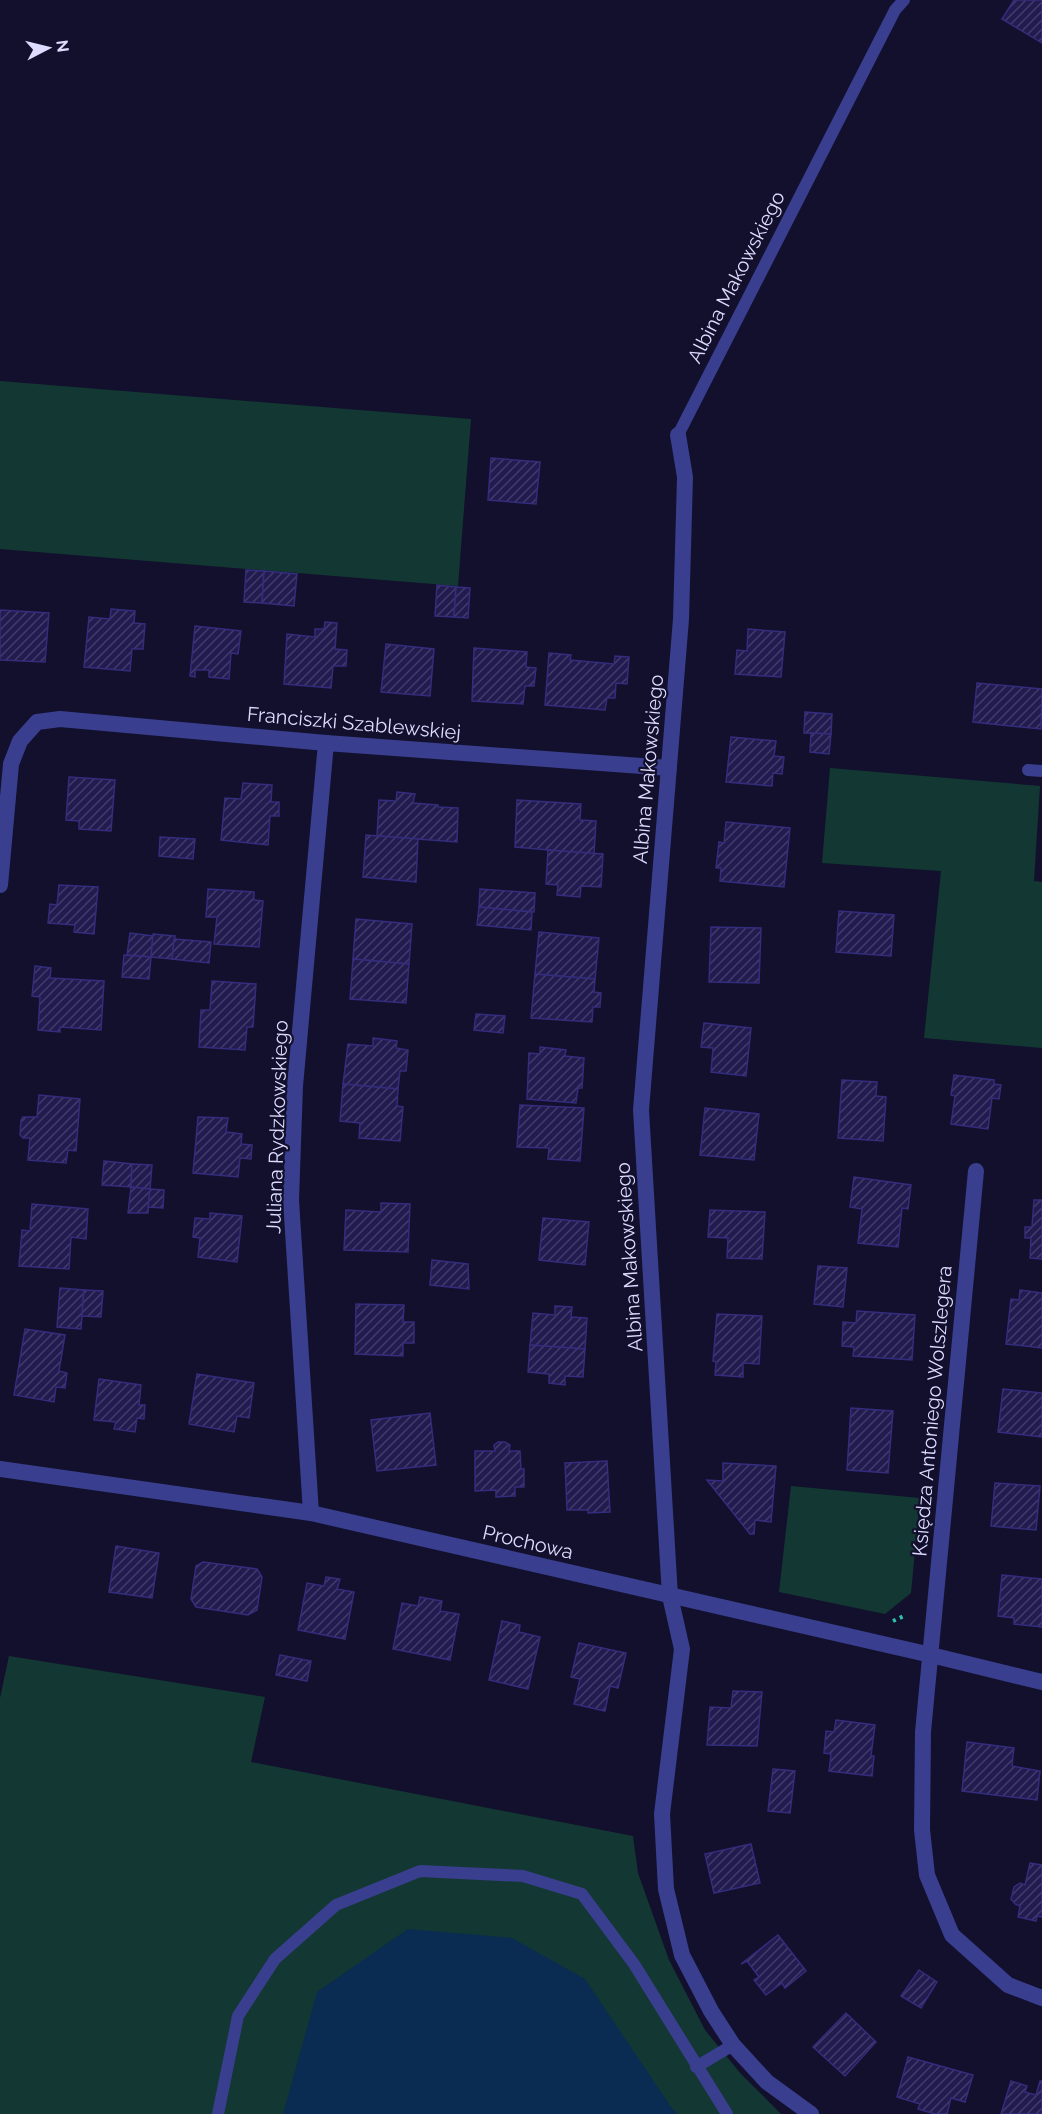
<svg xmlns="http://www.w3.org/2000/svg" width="1042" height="2114" viewBox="0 0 1042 2114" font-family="Raleway,sans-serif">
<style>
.grass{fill:#133833}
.water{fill:#0a2b52}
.building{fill:url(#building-hatch);stroke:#342c7c;stroke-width:1.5}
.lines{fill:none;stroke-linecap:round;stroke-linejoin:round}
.path{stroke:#2ac5ad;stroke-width:4;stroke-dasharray:3 4.5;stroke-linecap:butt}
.service{stroke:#393e8e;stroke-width:12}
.minor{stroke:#393e8e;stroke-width:16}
.labels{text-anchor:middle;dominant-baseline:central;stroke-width:4.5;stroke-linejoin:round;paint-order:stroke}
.street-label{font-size:20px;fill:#dddcff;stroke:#12102d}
</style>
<defs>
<pattern id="building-hatch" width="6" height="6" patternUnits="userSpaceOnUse" patternTransform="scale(1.5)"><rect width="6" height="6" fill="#211b4f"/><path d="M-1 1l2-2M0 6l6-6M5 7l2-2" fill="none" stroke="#413c69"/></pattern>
</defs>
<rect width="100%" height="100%" fill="#12102d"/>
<g class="grass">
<path d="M0,381L471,419L458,586L0,549Z"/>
<path d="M830,768L1040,786L1034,881L1042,882V1048L924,1038L941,871L822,863Z"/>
<path d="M791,1486L920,1498L911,1593L885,1614L779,1592Z"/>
<path d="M9,1656L265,1697L251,1762L633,1836L638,1873L669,1960L705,2030L741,2074L781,2114H0V1698Z"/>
</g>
<path class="water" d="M408,1929L512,1938L585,1979L671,2107L678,2114H283L317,1992Z"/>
<g class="building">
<path d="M1014,0H1042V43L1002,19Z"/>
<path d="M491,458L540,462L536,504L488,500Z"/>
<path d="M246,570L264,571L262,603L244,602Z"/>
<path d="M264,571L297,574L294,606L262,603Z"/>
<path d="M437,585L456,587L454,617L435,616Z"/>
<path d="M456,587L470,588L468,618L454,617Z"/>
<path d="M111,609L135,611L134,623L145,624L143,649H132L130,671L84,667L89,617L110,619Z"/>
<path d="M0,610L49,613L45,662L0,660Z"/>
<path d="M325,622L337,623L335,649L347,650L346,666H333L331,688L284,684L287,634L315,637V629H324Z"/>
<path d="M195,626L241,631L238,654L231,653L229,679L209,677V670H195V677L190,676Z"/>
<path d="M748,629L785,632L781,677L735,674L737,650L747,651Z"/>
<path d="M386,644L434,649L430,696L381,692Z"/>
<path d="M474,648L527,652L526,667L536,668L534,686H525L523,704L472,701Z"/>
<path d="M549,653L571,655L570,660L614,664L615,656L629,657L627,684L616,683L615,698H607L605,710L545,705Z"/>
<path d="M977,683L1042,689L1041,729L973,722Z"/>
<path d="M805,712L832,714L831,734L804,733Z"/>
<path d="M811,733L831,734L829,754L810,752Z"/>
<path d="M731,737L776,741L774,756L784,757L782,774L773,773L772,786L726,782Z"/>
<path d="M69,777L115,780L111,831L79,829V821L66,820Z"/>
<path d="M243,783L272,785L271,802H279V816H270L268,845L221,840L225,798L241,799Z"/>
<path d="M397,792L415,794L413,803L438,805V807L458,808L457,842L377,836L379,800L396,801Z"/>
<path d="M517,800L581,804L580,820L596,821L594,854L515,847Z"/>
<path d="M726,822L790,828L784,887L720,881L721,868H716L719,842L724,843Z"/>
<path d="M366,835L418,839L416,882L363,877Z"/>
<path d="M160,837L195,839L193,859L159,856Z"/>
<path d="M548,850L603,854L601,887L581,886L580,897L557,895L558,885L546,884Z"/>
<path d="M59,885L98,887L94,934L74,932L75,925L48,923L50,904L57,905Z"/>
<path d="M208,889L254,892V900L263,901L259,947L214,944L217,917H206Z"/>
<path d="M480,889L535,893L534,912L479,907Z"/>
<path d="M479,907L532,912L531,930L477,925Z"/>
<path d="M839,911L894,915L891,956L836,952Z"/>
<path d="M356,919L412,924L409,964L353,959Z"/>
<path d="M711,927L761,928L759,983L709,982Z"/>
<path d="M539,932L599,938L595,979L535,974Z"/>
<path d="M130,933L153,936L151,957L127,955Z"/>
<path d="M153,934L175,936L172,959L151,957Z"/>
<path d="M174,939L211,942L209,963L172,959Z"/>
<path d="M124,955L151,957L149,979L122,977Z"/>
<path d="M353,959L409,964L406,1003L350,999Z"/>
<path d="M35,966L51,968L50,978L104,981L101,1030L60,1027V1032L38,1030L40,997L32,996Z"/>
<path d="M535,974L595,979L594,992L601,993L600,1007H593L592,1022L531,1018Z"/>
<path d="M212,981L256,984L253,1027H247L245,1050L199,1047L201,1010H210Z"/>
<path d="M476,1014L505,1016L503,1033L474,1030Z"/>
<path d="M704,1023L751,1028L746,1076L711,1072L713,1048L701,1047Z"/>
<path d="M373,1038L397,1041L396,1048L408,1050L406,1071H400L398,1089L343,1084L348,1044L373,1046Z"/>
<path d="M540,1047L566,1050L565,1056L584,1058L582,1088H578L576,1103L527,1099L529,1053L540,1054Z"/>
<path d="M954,1075L994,1080V1084L1001,1085L999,1099L992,1098L988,1129L951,1124L955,1096L951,1095Z"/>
<path d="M842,1080L877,1082L876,1096L886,1097L883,1141L838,1138Z"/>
<path d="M343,1084L398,1089L397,1106L403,1107L400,1141L359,1138L360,1123L340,1121Z"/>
<path d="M39,1095L80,1099L76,1151L68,1150L66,1163L28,1160L30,1138H23L20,1135L21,1120L23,1117H37Z"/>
<path d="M520,1105L584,1108L580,1161L548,1159L549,1148L517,1147Z"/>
<path d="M705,1108L759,1114L754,1160L700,1155Z"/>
<path d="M198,1117L228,1118L226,1132L242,1134L241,1144L252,1145L251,1159L240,1158L238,1177L193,1173Z"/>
<path d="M104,1161L132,1164L131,1187L102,1185Z"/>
<path d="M132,1164L152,1165L150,1189L131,1187Z"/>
<path d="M854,1177L911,1185L908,1209L902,1208L898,1247L858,1243L862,1209L850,1207Z"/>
<path d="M131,1187L150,1189L148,1213H128Z"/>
<path d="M150,1189L164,1190L163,1208L148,1207Z"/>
<path d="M1034,1200H1042V1259L1030,1258L1031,1238H1025V1227H1032Z"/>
<path d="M381,1203L410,1204L408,1252L344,1250L346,1210L381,1212Z"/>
<path d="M32,1204L88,1209L86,1239L71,1237L69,1269L19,1266L22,1230L30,1231Z"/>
<path d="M710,1210L765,1212L762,1259L727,1258L728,1238L708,1237Z"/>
<path d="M210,1213L242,1216L237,1262L198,1257L200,1238L193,1237L195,1218L210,1219Z"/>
<path d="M543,1218L589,1222L585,1265L539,1260Z"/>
<path d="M432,1260L468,1264L469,1289L430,1285Z"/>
<path d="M818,1266L847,1268L843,1307L814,1304Z"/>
<path d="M60,1288L84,1290L81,1329L57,1327Z"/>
<path d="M84,1290L103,1291L101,1317L82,1316Z"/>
<path d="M1020,1290L1042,1293V1348L1006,1344L1011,1299L1019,1300Z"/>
<path d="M356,1304L404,1305L403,1322H414V1343H403V1356L355,1354Z"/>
<path d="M555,1306L572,1307L571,1317L587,1318L585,1349L530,1345L533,1313L555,1315Z"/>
<path d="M857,1311L915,1315L912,1360L853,1356L854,1347L842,1346L843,1322L856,1323Z"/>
<path d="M717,1314L762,1316L759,1364L743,1363V1377L715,1375L716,1362L713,1361Z"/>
<path d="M25,1329L65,1335L59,1371L67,1373L65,1388L56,1387L54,1402L14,1395Z"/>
<path d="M530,1345L585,1349L583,1377L565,1376V1385L549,1383V1374L528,1372Z"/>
<path d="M197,1374L254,1383L249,1418L237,1416L234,1432L189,1424Z"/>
<path d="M99,1379L141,1385L139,1405H145L144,1419L137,1418L135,1432L114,1429L116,1422L94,1420Z"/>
<path d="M1003,1389L1042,1393V1437L998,1432Z"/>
<path d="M851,1408L893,1411L888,1473L847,1470Z"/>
<path d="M430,1413L436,1465L377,1471L371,1420Z"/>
<path d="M498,1442H505L510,1445L509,1451H520L521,1469H524V1487H515V1496L496,1497V1490L475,1491V1451H495L494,1445Z"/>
<path d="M607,1461L610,1512L588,1513V1510H567L565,1463Z"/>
<path d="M723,1463L776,1466L771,1522L755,1520L754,1534H750L707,1480L723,1481Z"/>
<path d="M995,1483L1040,1486L1036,1530L991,1526Z"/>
<path d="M116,1546L159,1553L152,1598L109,1592Z"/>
<path d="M203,1562L257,1569L262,1577L257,1610L248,1615L196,1607L191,1599L196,1566Z"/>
<path d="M1002,1575L1042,1579V1627L1014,1624V1618L998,1616Z"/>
<path d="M326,1577L340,1579L337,1589L354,1592L345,1639L298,1630L307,1583L324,1586Z"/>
<path d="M420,1597L442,1601L440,1611L459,1614L450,1660L393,1649L402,1603L418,1606Z"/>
<path d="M502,1621L520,1625L519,1632L540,1637L528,1689L489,1680Z"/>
<path d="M579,1643L626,1653L618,1688L610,1686L605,1711L574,1704L580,1679L571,1677Z"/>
<path d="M280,1655L311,1661L307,1681L276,1675Z"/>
<path d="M733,1691L762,1692L757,1746L707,1745L710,1707L731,1708Z"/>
<path d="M836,1720L875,1725L871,1756H874L872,1776L829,1771L831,1754L824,1753L826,1731L834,1732Z"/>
<path d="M967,1742L1014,1748L1012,1766L1040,1771L1037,1800L962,1791Z"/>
<path d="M773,1769L795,1771L790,1813L768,1811Z"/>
<path d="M751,1844L760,1883L714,1893L705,1854Z"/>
<path d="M1030,1863L1042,1865V1917L1037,1916L1036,1921L1018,1917L1020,1906L1015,1904L1011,1899L1014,1887L1020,1883L1025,1885Z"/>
<path d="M778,1935L806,1971L785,1988L782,1983L766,1995L754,1980L759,1977L747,1961L741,1964Z"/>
<path d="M919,1970L937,1982L921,2008L901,1996Z"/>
<path d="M846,2013L876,2042L845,2076L813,2047Z"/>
<path d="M908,2057L973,2075L965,2102L951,2098L947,2114H935L918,2109L920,2104L897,2097Z"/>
<path d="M1011,2081L1027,2086L1025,2092L1036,2095L1040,2081H1042V2114H1001Z"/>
</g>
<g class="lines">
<path class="path" d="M893,1621L906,1615"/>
<g class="service">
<path d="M678,435L895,10L904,0"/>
<path d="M1028,770L1042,771"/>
<path d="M696,2067L733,2045"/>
<path d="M218,2114L238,2016L275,1959L336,1905L420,1871L523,1876L582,1894L634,1964L727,2114"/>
</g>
<g class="minor">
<path d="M678,435L685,477L681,619L641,1110L670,1596L682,1649L662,1814L666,1889L682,1955L711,2011L733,2045L767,2082L811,2114"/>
<path d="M0,885L11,764L20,741L37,722L60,719L326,743L669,768"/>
<path d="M976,1171L923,1732L922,1830L927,1875L952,1935L1008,1985L1042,1998"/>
<path d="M0,1469L311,1513L931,1655L1042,1682"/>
<path d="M311,1513L291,1200L295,1086L326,743"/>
</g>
</g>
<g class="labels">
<g class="street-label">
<text transform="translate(736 277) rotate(-63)">Albina Makowskiego</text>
<text transform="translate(354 723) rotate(5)">Franciszki Szablewskiej</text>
<text transform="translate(648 769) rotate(-85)">Albina Makowskiego</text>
<text transform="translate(277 1127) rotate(-88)">Juliana Rydzkowskiego</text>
<text transform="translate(629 1257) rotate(-94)">Albina Makowskiego</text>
<text transform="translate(932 1411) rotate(-85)">Księdza Antoniego Wolszlegera</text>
<text transform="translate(528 1542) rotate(13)">Prochowa</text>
</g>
</g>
<g transform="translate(48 48) rotate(83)" stroke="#12102d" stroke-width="4.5" paint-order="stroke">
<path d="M0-4.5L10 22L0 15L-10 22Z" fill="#dddcff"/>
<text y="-9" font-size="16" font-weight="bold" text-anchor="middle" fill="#dddcff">N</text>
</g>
</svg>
